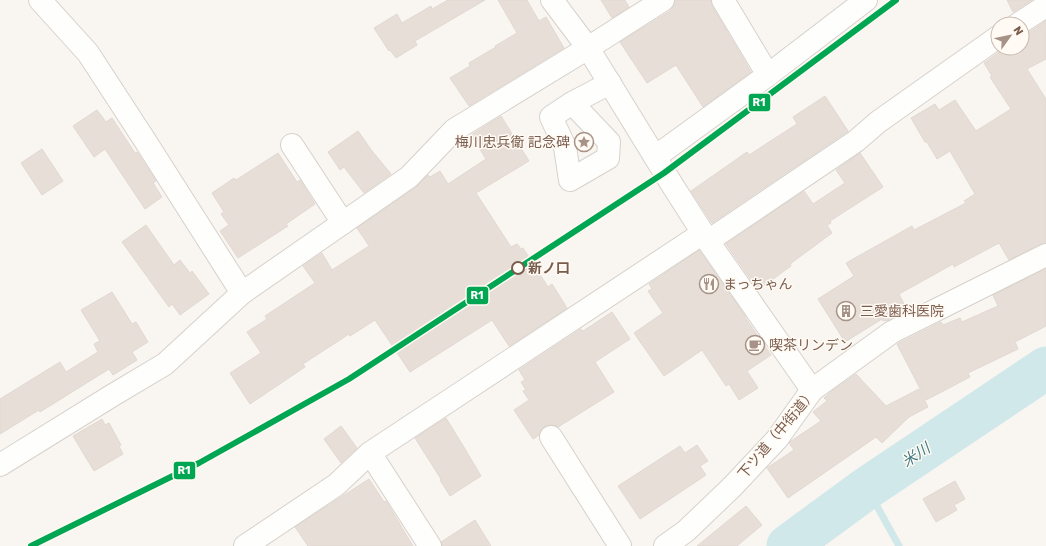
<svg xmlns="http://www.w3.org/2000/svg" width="1046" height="546" viewBox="0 0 1046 546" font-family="Rubik,'Noto Sans JP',sans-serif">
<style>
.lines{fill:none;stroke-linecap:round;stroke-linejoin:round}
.stream{stroke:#d0e8ea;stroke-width:7}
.river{stroke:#d0e8ea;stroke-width:43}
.building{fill:#e6ded7;stroke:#e2d8d2}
.minor-casing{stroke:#d7d1cb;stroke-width:24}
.minor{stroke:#fefefd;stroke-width:22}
.rail-1-casing{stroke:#fffaf3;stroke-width:9}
.rail-1{stroke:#00a651;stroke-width:6}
.stop-dot{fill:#fffaf3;stroke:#7a5c4d;stroke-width:2}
.labels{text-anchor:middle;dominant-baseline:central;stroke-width:3;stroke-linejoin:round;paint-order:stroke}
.poi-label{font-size:14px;fill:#7a5c4d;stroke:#fffaf3;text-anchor:start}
.stop-label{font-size:14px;font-weight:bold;fill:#7a5c4d;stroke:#fffaf3;text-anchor:start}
.street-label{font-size:14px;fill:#7a5c4d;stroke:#fffaf3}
.water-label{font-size:15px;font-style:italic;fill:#437c86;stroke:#fffaf3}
.line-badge{stroke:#fffaf3;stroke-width:1.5}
.badge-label{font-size:11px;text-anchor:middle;font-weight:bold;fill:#fff}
</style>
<rect width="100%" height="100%" fill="#f9f5f0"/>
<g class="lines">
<path class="stream" d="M867,488L899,546"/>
<path class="river" d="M788,546L867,488L1046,368"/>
</g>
<g class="building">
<path d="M448,0H485L415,41L417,45L396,58L390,50L389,51L374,28L397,14L402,23L431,6L432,9Z"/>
<path d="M498,0H527L539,21L546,17L564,48L469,106L450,78L470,66L469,63L496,47L495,46L517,33Z"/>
<path d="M601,0H625L629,7L612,18Z"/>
<path d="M676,0H711L712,6L751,72L703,107L676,65L647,83L620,42L670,11L674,6Z"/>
<path d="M1007,0H1032L1013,12Z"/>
<path d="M1046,21V59L1027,69L1046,99V243L1040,244L1009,260L999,243L954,267L953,264L899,294L907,310L886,321L885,320L883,321L882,319L845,342L818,299L854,276L846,263L912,226L914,230L966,203L964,201L975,194L950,151L937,159L927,142H925L911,118L935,104L939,110L955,100L976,131L1011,109L990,77L992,76L984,63L1005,48H1022V37Z"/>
<path d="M825,96L848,131L712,223L691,191L747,152L749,155L797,124L793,117Z"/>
<path d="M97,110L106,122L112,118L135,153L137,152L156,181L153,183L162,197L145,209L105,149L94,157L73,126Z"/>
<path d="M501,116L529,161L476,193L511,247L517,244L521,249L523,248L548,287L552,284L567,308L509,346L492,320L410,372L375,320L350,336L349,334L303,364L305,367L250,404L230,373L261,353L247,332L267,319L265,316L315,283L303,266L322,253L332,270L369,246L357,228L416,187L428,175L430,177L440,171L448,184L486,159L471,135Z"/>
<path d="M358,131L372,151L391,174L364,193L344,167L340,170L328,152Z"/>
<path d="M42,149L63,181L42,195L21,163Z"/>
<path d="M278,153L297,182L300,180L315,204L286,224L288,226L238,258L220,231L229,225L221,214L224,212L212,193L234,178L236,180Z"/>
<path d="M860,153L883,187L830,221L831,223L827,225L832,233L790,264L791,266L758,290L726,244L804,191L813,204L845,183L836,170Z"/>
<path d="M146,225L174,265L180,260L190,273L192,271L209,294L180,315L172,304L169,307L122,242Z"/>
<path d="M699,250L746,317H745L771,355L747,371L758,388L739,400L729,384L726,386L702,350L664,376L634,333L663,313L648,291L652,289L649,284Z"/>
<path d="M1046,269V326L1015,342L1018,349L968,373L970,377L926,400L897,344L941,322L943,325L960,318L962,322L998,306L993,295Z"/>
<path d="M112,292L132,324L136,322L148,342L132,352L137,360L113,375L109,369L40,412L39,410L0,434V399L60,362L66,372L98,352L94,344L100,341L81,310Z"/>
<path d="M612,312L630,339L595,362L614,392L558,427L556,426L551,425L545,426L540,431L539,435L533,439L514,410L529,400L523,391L526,390L521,382L525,380L519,370L581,329L583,331Z"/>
<path d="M856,374L886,406L919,389L928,407L909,417L882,443L876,437L788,498L767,468L794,450L789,443L791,441L821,421L813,412L827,401L824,398L832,391Z"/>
<path d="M446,418L465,449L481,476L450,496L440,480L441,479L415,438Z"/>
<path d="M102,419L105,425L109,423L121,445L119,446L123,454L94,471L73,436Z"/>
<path d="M341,426L357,448L341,463L324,439Z"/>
<path d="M697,445L708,461L700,466L706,475L640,519L618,486L680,446L685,453Z"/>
<path d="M369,479L384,502L386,501L413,546H308L295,527Z"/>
<path d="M955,481L965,499L954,505L957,510L936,522L923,499Z"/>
<path d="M746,506L762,525L737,546H697Z"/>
<path d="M475,520L491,546H442L441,542Z"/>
</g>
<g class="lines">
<g class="minor-casing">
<g id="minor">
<path d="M40,0L88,53L144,139L242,293"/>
<path d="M552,0L588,48L655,157L671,183L708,241L812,390"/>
<path d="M723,0L768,75"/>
<path d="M1018,24L1046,6"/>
<path d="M572,103L609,142L608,158L570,180L565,147L551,117L572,103L610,83"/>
<path d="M292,145L343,223"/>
<path d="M655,157L768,75L866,0"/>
<path d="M708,241L856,141L878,122L998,37"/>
<path d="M551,437L620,546"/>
<path d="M370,453L430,546"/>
<path d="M0,465L113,395L165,364L242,293L409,177L454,130L588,48L663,0"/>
<path d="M245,546L336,485L370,453L703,233"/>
<path d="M665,546L686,531L732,487L777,439L812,390L892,332L1046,255"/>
</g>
</g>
<use href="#minor" class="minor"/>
<g class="rail-1-casing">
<path id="rail-1" d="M31,546L199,463L349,379L664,173L896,0"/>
</g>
<use href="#rail-1" class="rail-1"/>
</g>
<defs>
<g id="sight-ring" transform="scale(1)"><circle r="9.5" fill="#fffaf3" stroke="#a69286" stroke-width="1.5"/><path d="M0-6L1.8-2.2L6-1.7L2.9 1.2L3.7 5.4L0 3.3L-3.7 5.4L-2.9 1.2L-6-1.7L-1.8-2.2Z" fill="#a69286"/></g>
<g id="restaurant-ring" transform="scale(1)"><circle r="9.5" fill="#fffaf3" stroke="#a69286" stroke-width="1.5"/><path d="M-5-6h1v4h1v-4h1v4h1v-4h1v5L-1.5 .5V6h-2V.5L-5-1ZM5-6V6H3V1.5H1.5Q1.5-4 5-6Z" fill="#a69286"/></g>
<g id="building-ring" transform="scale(1)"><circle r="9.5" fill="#fffaf3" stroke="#a69286" stroke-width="1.5"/><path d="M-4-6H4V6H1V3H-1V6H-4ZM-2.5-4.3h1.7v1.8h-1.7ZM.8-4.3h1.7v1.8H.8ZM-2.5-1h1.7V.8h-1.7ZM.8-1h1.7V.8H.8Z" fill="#a69286"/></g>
<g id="cafe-ring" transform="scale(1)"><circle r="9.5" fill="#fffaf3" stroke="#a69286" stroke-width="1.5"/><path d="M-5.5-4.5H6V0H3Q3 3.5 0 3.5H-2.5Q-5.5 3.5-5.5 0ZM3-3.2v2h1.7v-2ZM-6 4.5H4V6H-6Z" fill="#a69286"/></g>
</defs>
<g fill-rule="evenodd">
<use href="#sight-ring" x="584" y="142"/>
<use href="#restaurant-ring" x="709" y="284"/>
<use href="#building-ring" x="846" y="311"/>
<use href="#cafe-ring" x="755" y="345"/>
</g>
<circle class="stop-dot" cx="518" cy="268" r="6"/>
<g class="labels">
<g class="poi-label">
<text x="570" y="142" text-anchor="end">梅川忠兵衛 記念碑</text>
<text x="723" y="284">まっちゃん</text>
<text x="860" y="311">三愛歯科医院</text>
<text x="769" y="345">喫茶リンデン</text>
</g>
<g class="stop-label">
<text x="528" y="268">新ノ口</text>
</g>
<g class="street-label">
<text transform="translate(777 434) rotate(-50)">下ツ道（中街道）</text>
</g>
<g class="water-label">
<text transform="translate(916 455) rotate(-34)">米川</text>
</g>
</g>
<g class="line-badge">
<rect x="748" y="93" width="23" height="19" rx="4" fill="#00a651"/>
<rect x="466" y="286" width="23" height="19" rx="4" fill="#00a651"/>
<rect x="173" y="461" width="23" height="19" rx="4" fill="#00a651"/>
</g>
<g class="badge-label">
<text x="759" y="106">R1</text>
<text x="477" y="299">R1</text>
<text x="184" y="474">R1</text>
</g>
<g transform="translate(1010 36) rotate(57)"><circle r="19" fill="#fffaf3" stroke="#cabbb1"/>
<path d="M0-3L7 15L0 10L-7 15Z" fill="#a69286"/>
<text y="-6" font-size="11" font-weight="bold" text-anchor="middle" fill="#7a5c4d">N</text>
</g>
</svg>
